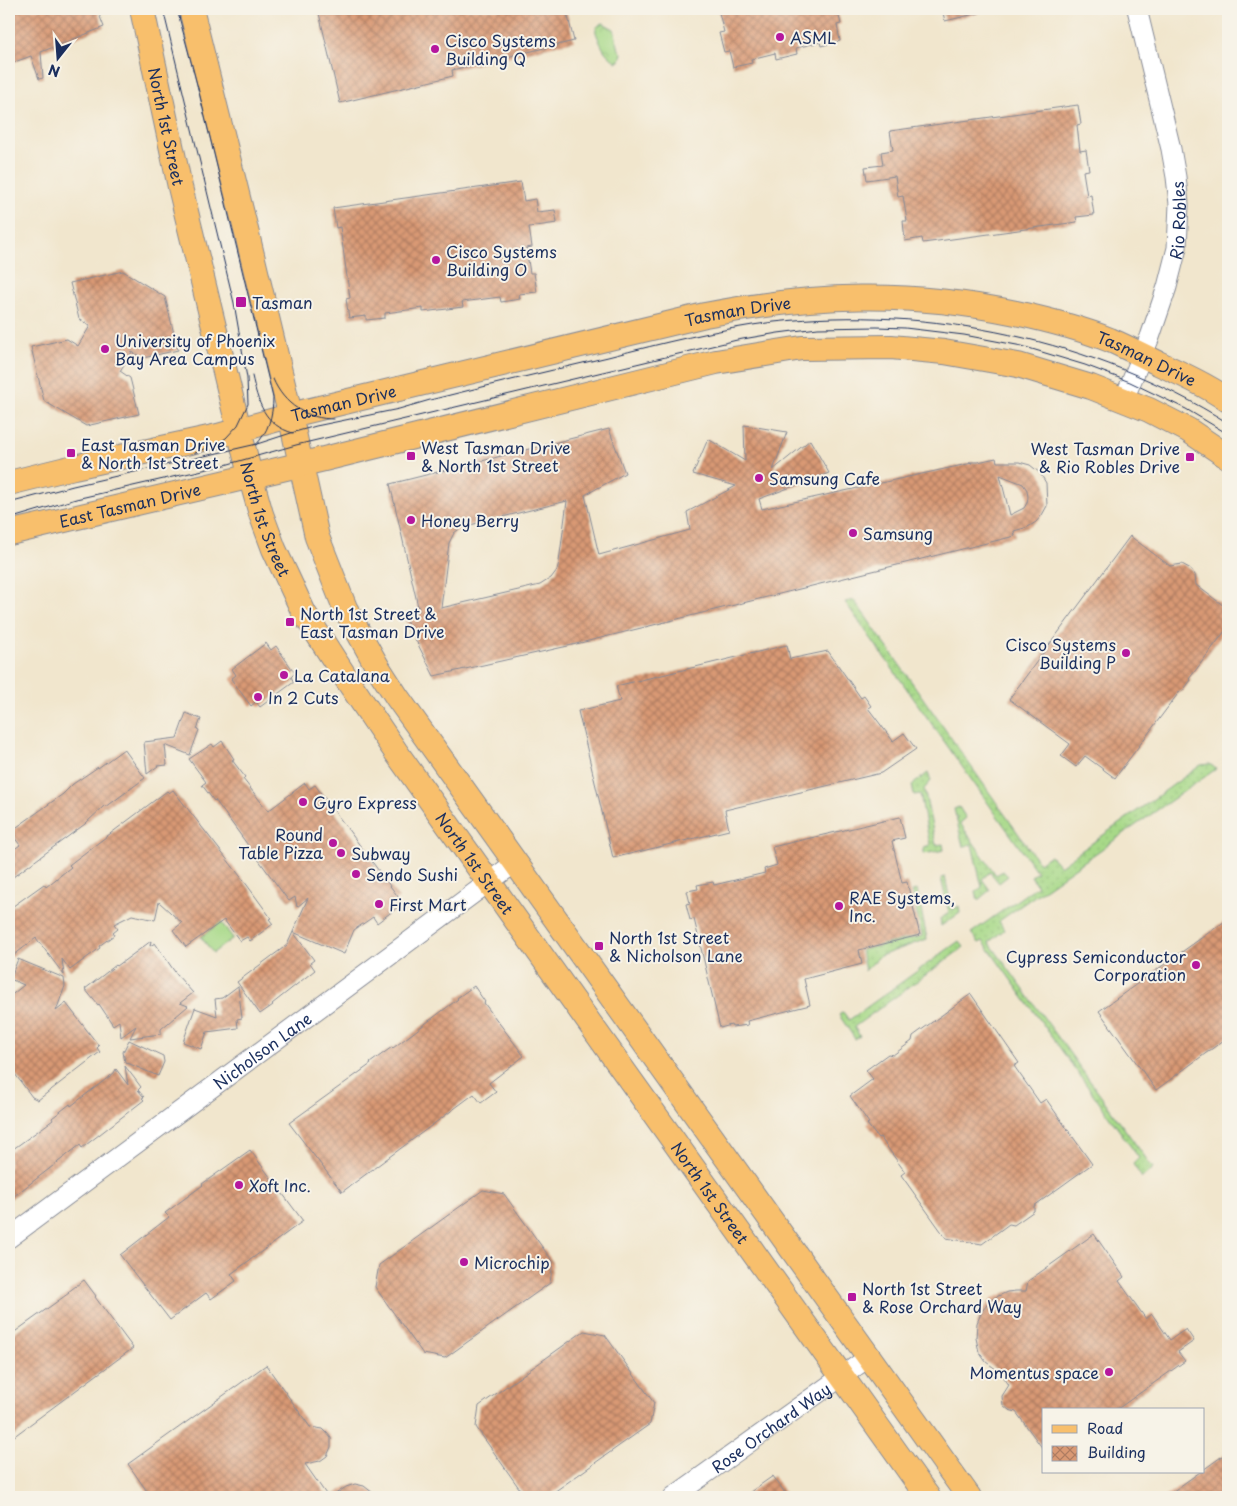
<svg xmlns="http://www.w3.org/2000/svg" width="1237" height="1506" viewBox="0 0 1237 1506" font-family="'Playpen Sans',sans-serif">
<style>
.grass{fill:url(#grass-dots);stroke:#618473}
.park{fill:url(#park-crowns);stroke:#618473}
.garden{fill:#a7d988;stroke:#618473}
.building{fill:url(#building-cross-hatch);fill-rule:evenodd}
.lines{fill:none;stroke-linecap:round;stroke-linejoin:round}
.minor-casing{stroke:#868a96;stroke-width:21}
.major-casing{stroke:#868a96;stroke-width:26}
.minor{stroke:#fff;stroke-width:19}
.major{stroke:#f8bf6c;stroke-width:24}
.tram{stroke:#1b2f5e;stroke-width:1}
.poi-dot{fill:#b5179e;stroke:#f7f3e8;stroke-width:2}
.labels{text-anchor:middle;dominant-baseline:central;stroke-width:4;stroke-linejoin:round;paint-order:stroke}
.poi-label{font-size:16px;fill:#1b2f5e;stroke:#f7f3e8;text-anchor:start}
.street-label{font-size:16px;fill:#1b2f5e;stroke:#f7f3e8}
</style>
<defs>
<pattern id="grass-dots" width="8" height="8" patternUnits="userSpaceOnUse" patternTransform="scale(1.25)"><rect width="8" height="8" fill="#a7d988"/><path d="M2 2h.1M6 6h.1" fill="none" stroke="#8fbb78" stroke-width="1.8" stroke-linecap="round"/></pattern>
<pattern id="park-crowns" width="20" height="18" patternUnits="userSpaceOnUse" patternTransform="scale(1.25)"><rect width="20" height="18" fill="#a7d988"/><path d="M2 6a3 3 0 1 1 6 0M12 15a3 3 0 1 1 6 0" fill="none" stroke="#8fbb78"/></pattern>
<pattern id="building-cross-hatch" width="8" height="8" patternUnits="userSpaceOnUse" patternTransform="scale(1.25)"><rect width="8" height="8" fill="#d99974"/><path d="M0 0l8 8M0 8l8-8" fill="none" stroke="#af7d62"/></pattern>
</defs>
<rect width="100%" height="100%" fill="#f7f3e8"/>
<filter id="ink" filterUnits="userSpaceOnUse"><feTurbulence type="fractalNoise" baseFrequency=".02" numOctaves="2"/><feDisplacementMap in="SourceGraphic" scale="10" xChannelSelector="R" yChannelSelector="G"/><feConvolveMatrix kernelMatrix="1 2 1 2 8 2 1 2 1" color-interpolation-filters="sRGB"/></filter>
<filter id="wash" filterUnits="userSpaceOnUse"><feTurbulence type="fractalNoise" baseFrequency=".0096" numOctaves="4" result="noise"/><feDisplacementMap in="SourceGraphic" scale="20" xChannelSelector="R" yChannelSelector="G"/><feGaussianBlur stdDeviation="1.12" result="paint"/><feColorMatrix in="noise" values="0 0 0 0 0 0 0 0 0 0 0 0 0 0 0 0 0 1.4 0 .05"/><feComposite in="paint" operator="in"/></filter>
<g filter="url(#wash)">
<rect width="100%" height="100%" fill="#f1e6cd"/>
<g class="grass">
<path d="M854,600L1039,863L1050,855L1060,866L1201,765L1210,764L1216,769L999,921L1004,930L989,942L1153,1168L1142,1178L1133,1164L1139,1158L983,941L979,943L971,933L1037,886L1031,876L1037,872L845,602Z"/>
<path d="M928,773L931,781L924,789L936,845L943,844L944,850L924,854V847L930,845L920,794L914,795L912,785Z"/>
<path d="M959,807L966,818L960,823L996,875L1003,871L1008,876L999,883L990,872L982,879L990,890L978,900L976,892L982,887L972,845L963,846L954,809Z"/>
<path d="M945,877L952,910L959,906L960,913L941,926L940,919L949,913L941,878Z"/>
<path d="M917,890L927,939L880,956L865,971L861,950L922,936L912,891Z"/>
<path d="M959,941L964,947L854,1027L860,1036L855,1039L839,1015L843,1012L849,1020Z"/>
</g>
<path class="park" d="M603,23L614,29L619,50L622,53L620,61L617,62C607,56 603,50 599,40C596,32 592,28 603,23Z"/>
<path class="garden" d="M221,922L233,938L213,953L201,937Z"/>
<g id="blocks">
<g class="building">
<path d="M9,9H97L104,27L41,52L43,78L39,79L31,56L9,64Z"/>
<path d="M318,9H566L574,41L452,70L453,76L340,103Z"/>
<path d="M718,9H837L841,24L837,25L840,41L821,46L820,42L796,48L797,54L776,59L775,53L751,59L752,63L733,67L729,51L724,52L719,33L724,32Z"/>
<path d="M942,9H978L979,13L945,21Z"/>
<path d="M1078,105L1081,124L1077,125L1080,151L1086,150L1089,170L1083,171L1087,196L1091,195L1094,215L1076,217L1077,222L923,243L922,238L905,241L903,221H907L903,196L898,197L895,176L867,180L865,167L883,165L881,152L893,150L890,131Z"/>
<path d="M521,182L524,201L535,199L537,212L555,210L557,223L529,227L532,247L526,248L530,273H534L537,292L519,294L520,299L501,302L500,297L462,302L463,307L423,312V308L385,313V318L366,320V316L349,318L346,299L350,298L340,227L336,228L333,208Z"/>
<path d="M123,271L165,297L178,350L143,358L132,352L120,371L130,378L139,414L86,426L44,401L31,347L67,339L78,346L90,326L79,319L70,283Z"/>
<path d="M744,425L787,432L773,470L810,440L829,473L759,499L762,509L972,463L969,462H978L996,458L997,462H1019L1030,465L1040,473L1046,483L1047,506L1042,515L1036,522L1028,527L1014,531L1015,536L568,646L434,676L405,619L419,611L390,484L609,429L625,473L585,495L599,555L690,530L687,512L736,486L693,474L708,439L745,461ZM1000,475L1023,484L1027,490L1028,497L1027,503L1024,508L1010,515ZM567,501L559,562L557,570L551,578L540,585L441,608L449,543L454,533L462,527Z"/>
<path d="M1130,536L1170,566L1182,564L1191,569L1195,575L1196,585L1228,609V627L1189,679L1191,680L1182,692L1180,691L1115,778L1085,756L1076,767L1061,756L1070,744L1009,699Z"/>
<path d="M266,643L271,650L276,646L295,673L291,677L294,682L260,707L256,702L251,706L231,679L236,675L232,669Z"/>
<path d="M787,645L790,659L828,651L861,698L864,696L871,706L868,708L893,741L904,733L916,749L881,773L725,810L729,830L613,858L578,711L620,701L616,686Z"/>
<path d="M186,713L201,719L197,729L199,730L190,755L165,745L167,765L158,766L147,774L144,742L177,738Z"/>
<path d="M222,741L234,759L232,760L245,777L243,779L268,811L305,783L309,789L315,785L399,898L394,902L398,907L377,923L373,917L354,930L344,954L293,932L308,898L297,907L295,897L289,901L285,896L215,800L214,801L202,785L206,782L189,759L212,744L214,747Z"/>
<path d="M124,749L145,778L106,807L105,805L85,824L9,880V853L20,845L10,832L63,794L73,784L98,767V768Z"/>
<path d="M173,790L247,885L271,918L269,919L273,924L250,941L247,937L240,941L224,920L186,947L173,930L182,923L159,902L155,920L132,915L114,924L118,929L113,933L114,935L99,946L100,948L70,970L62,959L64,975L36,938L9,959V909L44,884L46,887L71,867L69,865L74,861L167,791L169,793Z"/>
<path d="M900,817L905,838L892,841L902,883L907,882L920,935L859,950L862,964L804,979L810,1005L747,1021L748,1025L732,1027L731,1025L720,1028L694,919L690,920L686,904L690,903L687,891L698,889L697,885L713,882L714,885L765,873L764,869L777,865L772,847Z"/>
<path d="M1228,919V1037L1156,1090L1099,1011Z"/>
<path d="M293,932L314,960L310,963L315,970L272,1004L273,1005L260,1014L237,982L287,945Z"/>
<path d="M151,941L150,946L155,943L177,975L193,993L180,1003L188,1006L161,1029V1034L130,1038L136,1026L121,1037L119,1021L113,1025L99,1004L98,1005L85,989L116,965L117,966Z"/>
<path d="M18,959L64,978L65,986L56,1011L66,1003L99,1046L97,1048L100,1052L38,1100L32,1097L9,1066V997L24,985L10,979Z"/>
<path d="M238,986L242,1018L237,1019L238,1028L207,1032L201,1049L183,1042L195,1008L217,1016L215,999L222,998Z"/>
<path d="M474,986L485,1002L484,1003L524,1056L489,1083L496,1092L481,1103L474,1094L342,1192L289,1123L371,1064L370,1063L392,1047L393,1048L458,999L457,998Z"/>
<path d="M971,994L1019,1063L1014,1066L1040,1103L1046,1099L1092,1164L1034,1206V1211L1014,1225L1009,1224L982,1244L946,1238L901,1175L905,1172L880,1137L878,1138L867,1124L869,1123L850,1096L873,1079L866,1070L888,1054L893,1055L912,1041L913,1036Z"/>
<path d="M129,1040L163,1056L164,1062L158,1076L125,1062L123,1052Z"/>
<path d="M125,1066L141,1087L138,1090L144,1097L142,1098L144,1100L82,1148L80,1145L9,1200V1152L53,1120L52,1118L70,1104L71,1106L114,1073L116,1069L128,1085Z"/>
<path d="M250,1150L303,1221L231,1274L236,1281L211,1299L206,1293L170,1320L120,1255L169,1217L165,1213L203,1185L202,1184Z"/>
<path d="M483,1190L504,1194L553,1262L550,1283L445,1358L423,1354L375,1287L379,1265Z"/>
<path d="M1094,1234L1124,1277L1119,1281L1146,1319L1152,1314L1170,1340L1186,1329L1194,1341L1178,1352L1185,1361L1116,1410H1043V1449L1016,1412L1009,1410L1003,1405L1002,1396L1009,1385L1000,1372L986,1362L979,1352L976,1338L977,1323L982,1311L992,1299L1007,1292L1016,1291H1026L1028,1281Z"/>
<path d="M84,1280L96,1296L95,1297L133,1348L9,1440V1336L69,1293L68,1292Z"/>
<path d="M584,1331L605,1335L654,1403L650,1424L547,1497L524,1495L476,1427L479,1406Z"/>
<path d="M266,1365L310,1427L323,1429L327,1433L331,1438V1447L327,1456L320,1461L305,1464L328,1497H151L128,1464Z"/>
<path d="M1228,1452V1497H1165L1200,1472H1203V1470Z"/>
<path d="M773,1476L788,1497H743Z"/>
<path d="M355,1484L364,1486L378,1497H331L346,1487Z"/>
</g>
</g>
</g>
<g filter="url(#ink)">
<use href="#blocks" fill-opacity="0" stroke="#868a96" stroke-width="1"/>
<g class="lines">
<g class="minor-casing">
<g id="minor">
<path id="s1" d="M1124,399L1150,337L1167,287L1177,248L1179,204L1176,177L1171,149L1137,9"/>
<path id="s2" d="M9,1238L516,862"/>
<path id="s3" d="M673,1497L869,1357"/>
</g>
</g>
<g class="major-casing">
<g id="major">
<path id="s4" d="M142,9L180,187L250,475L261,514L274,549L304,613L346,678L396,752L928,1497"/>
<path d="M191,9L247,234L287,401L317,537L345,608L377,666L397,697L969,1497"/>
<path id="s5" d="M9,483L74,467L218,436L303,412L705,315C813,294 907,290 1016,313C1048,320 1080,328 1110,340C1126,347 1142,355 1158,363C1182,374 1206,385 1228,400"/>
<path id="s6" d="M9,533L324,459L716,362L802,348L891,347L944,352L1018,365L1091,387L1149,410L1188,430L1228,457"/>
</g>
</g>
<use href="#minor" class="minor"/>
<use href="#major" class="major"/>
<g class="tram">
<path d="M163,9L234,303L247,378L248,404L238,425L226,438L217,444L195,453"/>
<path d="M177,9L199,92L273,398C273,416 268,432 256,445"/>
<path d="M252,376C258,402 264,425 293,433"/>
<path d="M273,379C284,405 307,419 334,419"/>
<path d="M9,503L73,486L257,444L291,433L316,426L399,409L430,400C489,385 549,371 608,357C663,343 718,329 774,322C931,305 1094,339 1228,423"/>
<path d="M9,519L76,499L225,465L296,445L737,340L778,333L818,328L877,327L905,328L964,335L1022,346L1085,365L1130,382L1186,409L1228,434"/>
</g>
</g>
</g>
<g class="poi-dot">
<circle cx="780" cy="37" r="5"/>
<circle cx="435" cy="49" r="5"/>
<circle cx="436" cy="260" r="5"/>
<rect x="235" y="296" width="12" height="12" rx="2.5"/>
<circle cx="105" cy="349" r="5"/>
<rect x="66" y="448" width="10" height="10" rx="2.5"/>
<rect x="406" y="451" width="10" height="10" rx="2.5"/>
<rect x="1185" y="452" width="10" height="10" rx="2.5"/>
<circle cx="759" cy="478" r="5"/>
<circle cx="411" cy="520" r="5"/>
<circle cx="853" cy="533" r="5"/>
<rect x="285" y="617" width="10" height="10" rx="2.5"/>
<circle cx="1126" cy="653" r="5"/>
<circle cx="284" cy="675" r="5"/>
<circle cx="258" cy="697" r="5"/>
<circle cx="303" cy="802" r="5"/>
<circle cx="333" cy="843" r="5"/>
<circle cx="341" cy="853" r="5"/>
<circle cx="356" cy="874" r="5"/>
<circle cx="379" cy="904" r="5"/>
<circle cx="839" cy="906" r="5"/>
<rect x="594" y="941" width="10" height="10" rx="2.5"/>
<circle cx="1196" cy="965" r="5"/>
<circle cx="239" cy="1185" r="5"/>
<circle cx="464" cy="1262" r="5"/>
<rect x="847" y="1292" width="10" height="10" rx="2.5"/>
<circle cx="1109" cy="1372" r="5"/>
</g>
<g class="labels">
<g class="poi-label">
<text x="790" y="37">ASML</text>
<text x="445" y="40">Cisco Systems<tspan x="445" dy="18">Building Q</tspan></text>
<text x="446" y="251">Cisco Systems<tspan x="446" dy="18">Building O</tspan></text>
<text x="252" y="302">Tasman</text>
<text x="115" y="340">University of Phoenix<tspan x="115" dy="18">Bay Area Campus</tspan></text>
<text x="81" y="444">East Tasman Drive<tspan x="81" dy="18">&amp; North 1st Street</tspan></text>
<text x="421" y="447">West Tasman Drive<tspan x="421" dy="18">&amp; North 1st Street</tspan></text>
<text x="1180" y="448" text-anchor="end">West Tasman Drive<tspan x="1180" dy="18">&amp; Rio Robles Drive</tspan></text>
<text x="769" y="478">Samsung Cafe</text>
<text x="421" y="520">Honey Berry</text>
<text x="863" y="533">Samsung</text>
<text x="300" y="613">North 1st Street &amp;<tspan x="300" dy="18">East Tasman Drive</tspan></text>
<text x="1116" y="644" text-anchor="end">Cisco Systems<tspan x="1116" dy="18">Building P</tspan></text>
<text x="294" y="675">La Catalana</text>
<text x="268" y="697">In 2 Cuts</text>
<text x="313" y="802">Gyro Express</text>
<text x="323" y="834" text-anchor="end">Round<tspan x="323" dy="18">Table Pizza</tspan></text>
<text x="351" y="853">Subway</text>
<text x="366" y="874">Sendo Sushi</text>
<text x="849" y="897">RAE Systems,<tspan x="849" dy="18">Inc.</tspan></text>
<text x="389" y="904">First Mart</text>
<text x="609" y="937">North 1st Street<tspan x="609" dy="18">&amp; Nicholson Lane</tspan></text>
<text x="1186" y="956" text-anchor="end">Cypress Semiconductor<tspan x="1186" dy="18">Corporation</tspan></text>
<text x="249" y="1185">Xoft Inc.</text>
<text x="474" y="1262">Microchip</text>
<text x="862" y="1288">North 1st Street<tspan x="862" dy="18">&amp; Rose Orchard Way</tspan></text>
<text x="1099" y="1372" text-anchor="end">Momentus space</text>
</g>
<g class="street-label">
<text stroke="none"><textPath href="#s4" startOffset="120">North 1st Street</textPath></text>
<text stroke="none"><textPath href="#s1" startOffset="188">Rio Robles</textPath></text>
<text stroke="none"><textPath href="#s5" startOffset="749">Tasman Drive</textPath></text>
<text stroke="none"><textPath href="#s5" startOffset="1168">Tasman Drive</textPath></text>
<text stroke="none"><textPath href="#s5" startOffset="344">Tasman Drive</textPath></text>
<text stroke="none"><textPath href="#s6" startOffset="124">East Tasman Drive</textPath></text>
<text stroke="none"><textPath href="#s4" startOffset="525">North 1st Street</textPath></text>
<text stroke="none"><textPath href="#s4" startOffset="930">North 1st Street</textPath></text>
<text stroke="none"><textPath href="#s2" startOffset="315">Nicholson Lane</textPath></text>
<text stroke="none"><textPath href="#s4" startOffset="1335">North 1st Street</textPath></text>
<text stroke="none"><textPath href="#s3" startOffset="120">Rose Orchard Way</textPath></text>
</g>
</g>
<rect width="1237" height="1506" fill="none" stroke="#f7f3e8" stroke-width="30"/>
<rect x="1042" y="1408" width="162" height="65" fill="#f7f3e8" stroke="#9fa5b1"/>
<rect x="1052" y="1425" width="25" height="8" fill="#f8bf6c" stroke="#9fa5b1"/>
<text x="1087" y="1434" font-size="15" fill="#1b2f5e">Road</text>
<rect x="1052" y="1446" width="25" height="15" fill="url(#building-cross-hatch)" stroke="#9fa5b1"/>
<text x="1087" y="1458" font-size="15" fill="#1b2f5e">Building</text>
<g transform="translate(58 58) rotate(197)" stroke="#f7f3e8" stroke-width="4" paint-order="stroke">
<path d="M0-4L9 19L0 12L-9 19Z" fill="#1b2f5e"/>
<text y="-8" font-size="14" font-weight="bold" text-anchor="middle" fill="#1b2f5e">N</text>
</g>
</svg>
